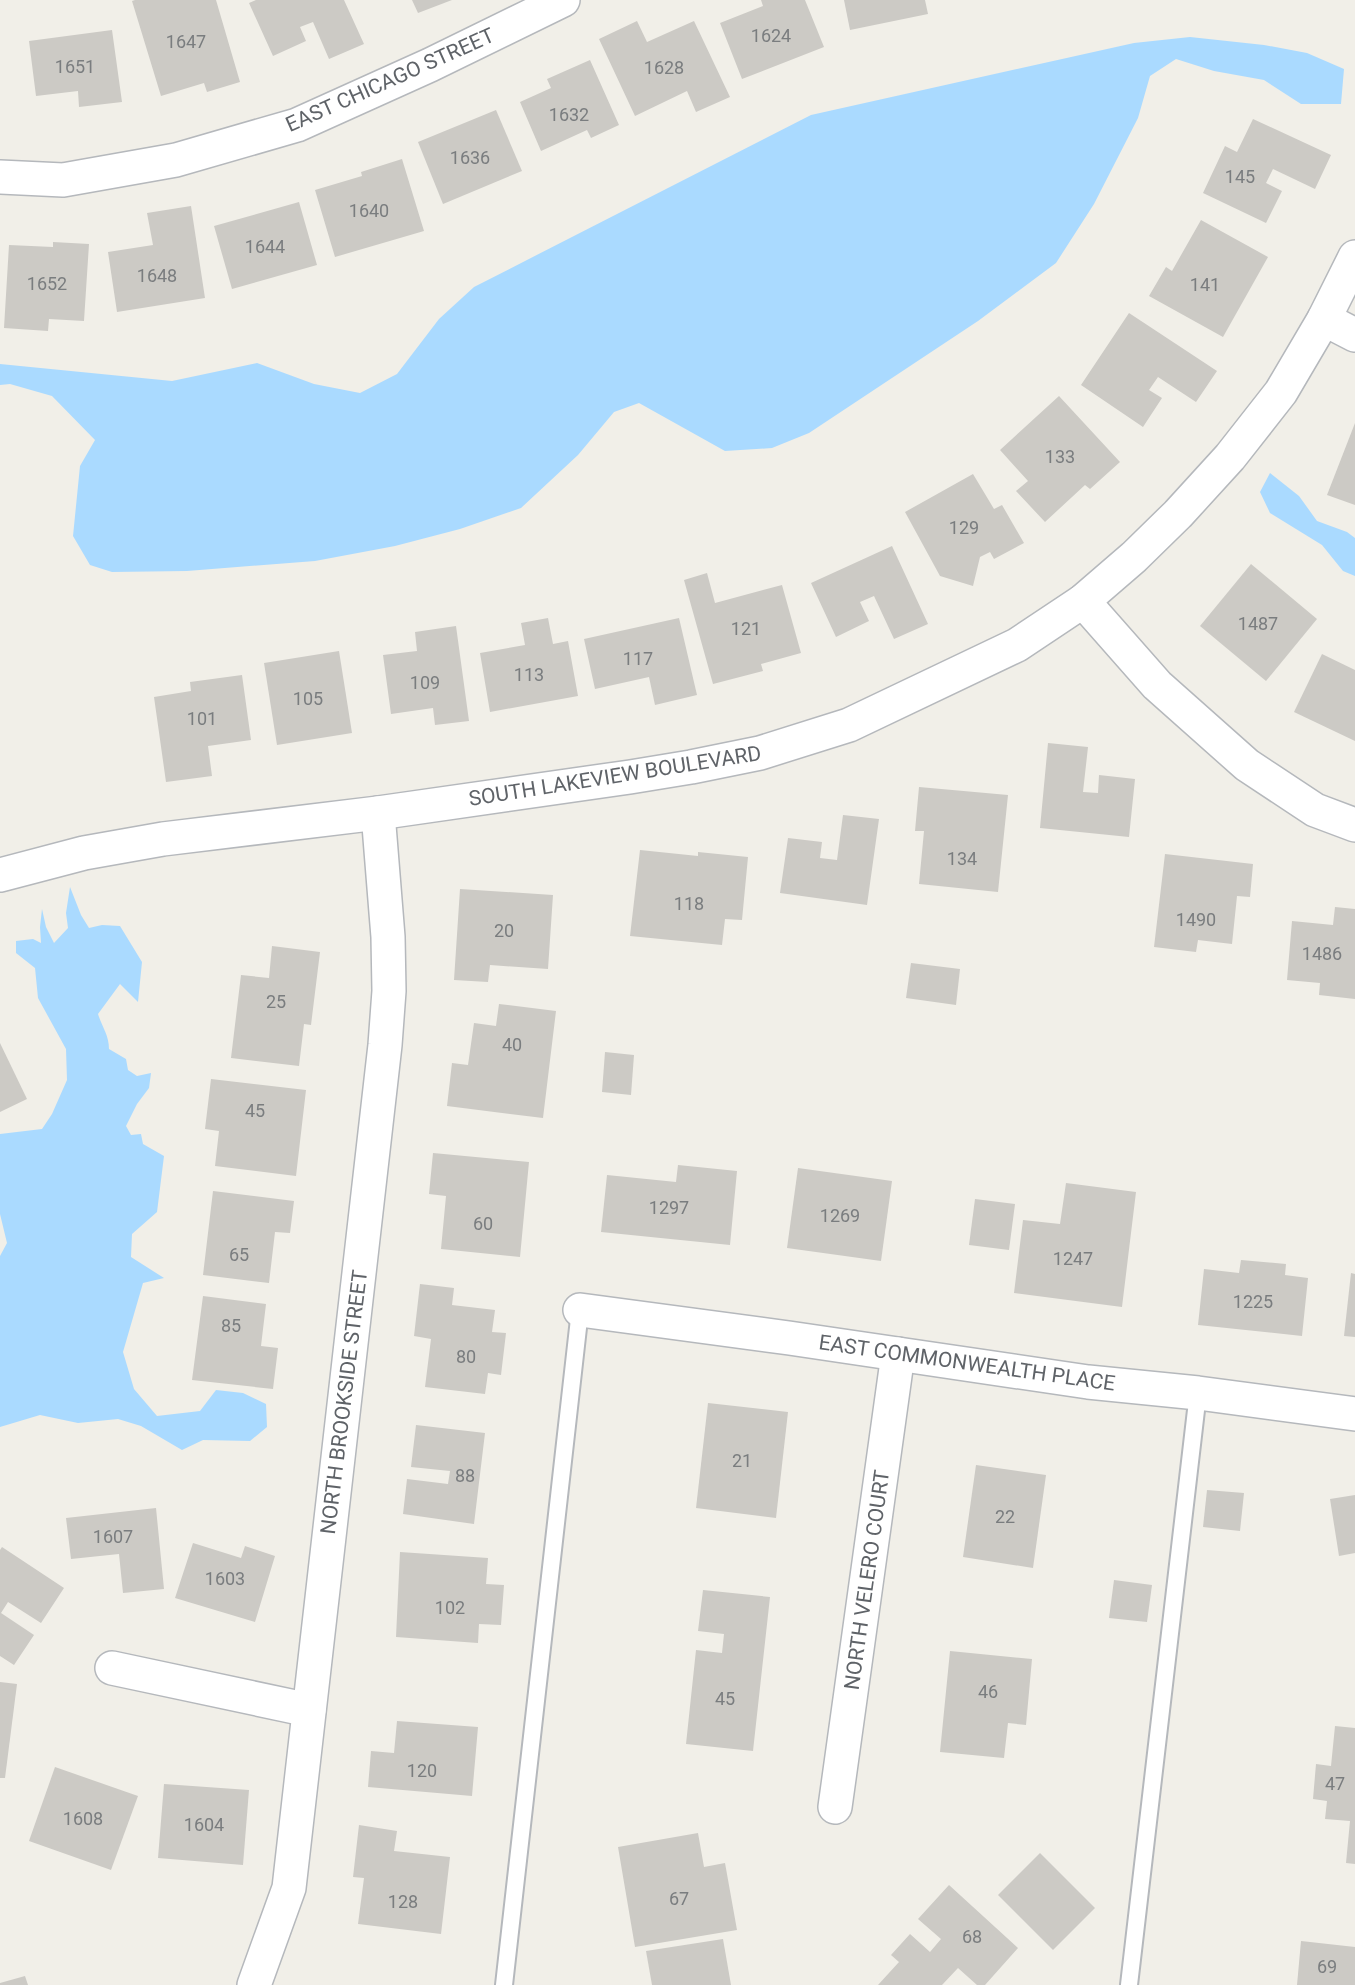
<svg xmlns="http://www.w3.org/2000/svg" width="1355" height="1985" viewBox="0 0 1355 1985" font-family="Roboto,sans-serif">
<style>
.water{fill:#aadaff}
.building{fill:#cccac5}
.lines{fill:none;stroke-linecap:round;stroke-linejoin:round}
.service-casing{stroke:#b5b8bc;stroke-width:20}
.minor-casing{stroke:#b5b8bc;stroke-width:36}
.tertiary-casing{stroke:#b5b8bc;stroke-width:36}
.service{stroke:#fff;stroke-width:16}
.minor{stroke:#fff;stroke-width:33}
.tertiary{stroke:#fff;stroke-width:33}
.labels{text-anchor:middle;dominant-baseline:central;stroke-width:5;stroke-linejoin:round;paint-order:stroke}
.number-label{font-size:18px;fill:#7a7d7f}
.street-label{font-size:21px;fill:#5f6368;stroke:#fff}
</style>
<rect width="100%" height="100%" fill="#f1efe8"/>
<g class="water">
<path d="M1190,37L1264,45L1307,53L1344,69L1341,104H1301L1264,80L1214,71L1176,59L1150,76L1138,118L1094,204L1056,263L978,321L809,433L772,448L725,451L639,403L614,412L578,455L521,508L460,529L395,546L315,561L187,571L112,572L90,565L73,536L80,466L95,440L52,396L10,384L0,385V364L172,381L257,363L314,384L360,393L397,374L439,319L474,287L811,115L1134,43Z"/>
<path d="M1270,473L1299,496L1317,521L1347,532L1355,538V576L1343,571L1322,545L1270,513L1260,492Z"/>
<path d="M70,887L81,915L89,928L102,925L120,926L142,962L138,1002L120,984L98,1014C102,1027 109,1035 109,1049L126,1059L128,1070L137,1076L151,1073L149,1088L137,1104L126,1126L131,1135L141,1134L143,1144L164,1156L157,1212L132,1234L131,1257L164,1278L143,1283L123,1352L134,1389L157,1416L200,1411L216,1390L243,1393L266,1404L267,1427L250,1441L203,1440L182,1450L141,1426L118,1419L78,1423L40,1415L0,1427V1256L7,1243L0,1214V1134L42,1129L52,1114L67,1080L66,1049L38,998L35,968L16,953V941L33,939L41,943L40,927L42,909L46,927L54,943L68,928L66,913Z"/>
</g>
<g class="building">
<path d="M135,0H216L240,82L207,92L204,83L161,96L132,1Z"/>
<path d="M256,0H344L364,44L329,59L313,22L300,27L306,41L273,56L249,3Z"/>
<path d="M412,0H452L418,13Z"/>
<path d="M761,0H805L824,47L742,79L720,23L763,6Z"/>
<path d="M844,0H925L928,14L850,30Z"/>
<path d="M637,21L647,42L694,21L730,97L696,112L687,91L635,116L599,39Z"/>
<path d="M112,30L122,102L79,107L78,91L36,96L29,41Z"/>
<path d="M590,60L619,125L591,138L587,130L541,151L520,102L551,88L547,79Z"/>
<path d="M496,110L522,171L443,204L418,142Z"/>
<path d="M1253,119L1331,155L1315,189L1273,169L1266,183L1282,191L1266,223L1203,193L1225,146L1237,152Z"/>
<path d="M402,159L424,231L335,257L315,190L362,176L361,172Z"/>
<path d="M299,202L317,265L232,289L214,226Z"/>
<path d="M191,206L205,298L117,312L108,252L153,245L147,213Z"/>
<path d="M1201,220L1268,257L1223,337L1149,296L1166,267L1172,271Z"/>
<path d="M53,242L89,244L84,321L49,319L48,331L4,328L9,245L53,247Z"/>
<path d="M1129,313L1217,371L1196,402L1158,377L1149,390L1162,398L1143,427L1081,385Z"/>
<path d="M1059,396L1120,462L1090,489L1085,485L1045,522L1016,491L1028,481L1000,450Z"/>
<path d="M1355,423V505L1327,495Z"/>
<path d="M973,474L994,509L1002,505L1024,543L994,559L990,552L980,557L973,586L940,576L905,512Z"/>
<path d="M892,546L928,624L894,639L874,596L860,602L869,621L836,637L811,583Z"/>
<path d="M1251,564L1317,619L1266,681L1200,626Z"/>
<path d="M707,573L715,603L782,585L801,653L761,664L763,671L713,684L684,580Z"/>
<path d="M548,618L553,644L568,641L578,696L490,712L480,653L525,645L521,623Z"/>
<path d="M679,618L697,695L655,705L649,677L595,689L584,639Z"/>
<path d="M456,626L469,721L435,725L433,708L391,714L383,655L417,651L415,632Z"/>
<path d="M339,651L352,733L277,745L264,663Z"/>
<path d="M1322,654L1355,670V741L1294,712Z"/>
<path d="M242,675L251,740L208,746L212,776L166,782L154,697L191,691L190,682Z"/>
<path d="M1048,743L1088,747L1083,792L1098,793L1099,775L1135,779L1129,837L1040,828Z"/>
<path d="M919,787L1008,795L998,892L919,884L924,831H915Z"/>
<path d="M843,815L879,819L867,905L780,893L788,838L822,842L820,858L837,860Z"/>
<path d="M640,850L698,856V852L748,857L742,920L725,919L722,945L630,936Z"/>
<path d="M1165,854L1253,864L1250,897L1237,896L1232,944L1198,940L1196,952L1154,947Z"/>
<path d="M460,889L553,895L548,969L490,965L488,982L454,980Z"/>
<path d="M1335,907L1355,909V999L1319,995L1320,983L1287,980L1292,921L1333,925Z"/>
<path d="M272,946L320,952L311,1025L304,1024L299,1066L231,1058L241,975L269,978Z"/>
<path d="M911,963L960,969L956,1005L906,998Z"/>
<path d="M499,1004L556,1011L543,1118L447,1106L452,1063L468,1065L474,1023L496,1026Z"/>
<path d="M0,1043L27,1099L0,1112Z"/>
<path d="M605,1052L634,1055L631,1095L602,1092Z"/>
<path d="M211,1079L306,1090L296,1176L215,1166L219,1131L205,1129Z"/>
<path d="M433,1153L529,1162L520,1257L441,1249L446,1196L429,1194Z"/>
<path d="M678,1165L737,1171L730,1245L601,1232L607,1175L676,1182Z"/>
<path d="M798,1168L892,1181L881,1261L787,1248Z"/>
<path d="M1066,1183L1136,1192L1122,1307L1014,1293L1023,1220L1060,1224Z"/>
<path d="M213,1191L294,1201L290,1233L275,1232L269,1283L203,1275Z"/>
<path d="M975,1199L1015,1204L1009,1250L969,1245Z"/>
<path d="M1241,1260L1286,1264L1285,1275L1308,1278L1302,1336L1198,1325L1204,1269L1239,1273Z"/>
<path d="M1351,1273L1355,1274V1337L1344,1336Z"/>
<path d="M420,1284L454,1288L452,1305L495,1310L492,1332L506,1333L501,1375L488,1373L485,1394L425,1387L431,1339L414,1336Z"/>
<path d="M203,1296L266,1304L261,1346L278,1348L273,1389L192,1380Z"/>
<path d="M708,1403L788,1412L776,1518L696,1508Z"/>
<path d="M416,1425L485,1433L474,1524L403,1514L407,1479L448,1484L450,1471L411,1467Z"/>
<path d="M976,1465L1046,1475L1033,1568L963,1557Z"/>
<path d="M1207,1490L1244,1493L1240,1531L1203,1527Z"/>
<path d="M1355,1495V1553L1339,1556L1330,1499Z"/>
<path d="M156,1508L164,1589L123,1593L119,1554L71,1559L66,1518Z"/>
<path d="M193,1543L241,1558L245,1546L275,1556L255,1622L175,1598Z"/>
<path d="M2,1547L64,1588L41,1623L8,1602L1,1613L34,1635L14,1665L0,1656V1550Z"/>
<path d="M400,1552L488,1558L486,1584L504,1585L501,1625L479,1624L478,1643L396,1637Z"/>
<path d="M1114,1580L1152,1585L1147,1622L1109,1618Z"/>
<path d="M703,1590L770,1597L753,1751L686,1744L696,1650L722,1653L724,1634L698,1631Z"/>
<path d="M950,1651L1032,1659L1026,1725L1008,1723L1004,1758L940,1752Z"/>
<path d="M0,1682L17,1684L5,1778H0Z"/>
<path d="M397,1721L478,1727L472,1796L368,1787L371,1751L394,1753Z"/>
<path d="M1335,1726L1355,1728V1864L1346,1863L1350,1821L1325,1819L1327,1801L1313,1799L1316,1764L1331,1766Z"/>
<path d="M55,1767L138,1796L111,1870L29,1841Z"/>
<path d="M164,1784L249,1790L243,1865L158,1858Z"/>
<path d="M359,1825L397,1831L394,1851L450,1857L441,1934L358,1924L364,1878L353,1877Z"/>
<path d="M698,1833L704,1867L725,1863L737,1930L635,1947L618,1847Z"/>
<path d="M1040,1853L1095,1908L1053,1950L998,1895Z"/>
<path d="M949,1885L1018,1948L985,1985H977L958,1968L942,1985H878L899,1962L891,1955L910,1934L930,1952L941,1939L918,1919Z"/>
<path d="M723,1939L731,1985H652L646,1951Z"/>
<path d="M1301,1941L1355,1947V1985H1297Z"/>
<path d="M25,1976L28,1985H0V1983Z"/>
</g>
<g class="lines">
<g class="service-casing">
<g id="service">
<path d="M504,1985L580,1310"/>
<path d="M1129,1985L1198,1393"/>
</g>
</g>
<g class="minor-casing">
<g id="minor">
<path d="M0,177L63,180L176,160L297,125L430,65L563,0"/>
<path d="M1324,319L1355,335"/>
<path d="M1083,601L1157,685L1247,765L1315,810L1355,825"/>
<path d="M580,1310L789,1338L1088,1382L1198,1393L1355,1414"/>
<path d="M112,1668L309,1710"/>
<path d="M835,1807L898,1354"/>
<path d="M254,1985L289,1888L385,1045L389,991L388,937L378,813"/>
</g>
</g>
<g class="tertiary-casing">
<path id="tertiary" d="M0,875L84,853L163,839L378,813L630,777L691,767L760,753L849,725L1017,645L1083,601L1134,557L1178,514L1230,457L1281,392L1324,319L1355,257"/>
</g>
<use href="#service" class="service"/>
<use href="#minor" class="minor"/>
<use href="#tertiary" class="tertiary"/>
</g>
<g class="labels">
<g class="number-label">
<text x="771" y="35">1624</text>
<text x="186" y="41">1647</text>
<text x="75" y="66">1651</text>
<text x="664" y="67">1628</text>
<text x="569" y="114">1632</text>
<text x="470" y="157">1636</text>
<text x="1240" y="176">145</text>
<text x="369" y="210">1640</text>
<text x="265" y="246">1644</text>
<text x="157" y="275">1648</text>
<text x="47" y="283">1652</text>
<text x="1205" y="284">141</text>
<text x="1060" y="456">133</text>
<text x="964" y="527">129</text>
<text x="1258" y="623">1487</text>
<text x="746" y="628">121</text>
<text x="638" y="658">117</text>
<text x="529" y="674">113</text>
<text x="425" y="682">109</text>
<text x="308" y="698">105</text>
<text x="202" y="718">101</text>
<text x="962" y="858">134</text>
<text x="689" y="903">118</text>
<text x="1196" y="919">1490</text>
<text x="504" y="930">20</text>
<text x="1322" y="953">1486</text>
<text x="276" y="1001">25</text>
<text x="512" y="1044">40</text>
<text x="255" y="1110">45</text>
<text x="669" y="1207">1297</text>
<text x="840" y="1215">1269</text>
<text x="483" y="1223">60</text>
<text x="239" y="1254">65</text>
<text x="1073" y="1258">1247</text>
<text x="1253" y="1301">1225</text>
<text x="231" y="1325">85</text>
<text x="466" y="1356">80</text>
<text x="742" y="1460">21</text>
<text x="465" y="1475">88</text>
<text x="1005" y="1516">22</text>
<text x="113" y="1536">1607</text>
<text x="225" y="1578">1603</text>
<text x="450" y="1607">102</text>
<text x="988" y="1691">46</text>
<text x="725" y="1698">45</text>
<text x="422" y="1770">120</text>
<text x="1335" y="1783">47</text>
<text x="83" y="1818">1608</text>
<text x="204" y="1824">1604</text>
<text x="679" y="1898">67</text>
<text x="403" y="1901">128</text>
<text x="972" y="1936">68</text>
<text x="1327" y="1966">69</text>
</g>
<g class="street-label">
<text transform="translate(390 80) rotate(-24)">EAST CHICAGO STREET</text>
<text transform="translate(615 776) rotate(-9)">SOUTH LAKEVIEW BOULEVARD</text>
<text transform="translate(967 1363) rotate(8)">EAST COMMONWEALTH PLACE</text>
<text transform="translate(344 1402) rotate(-83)">NORTH BROOKSIDE STREET</text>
<text transform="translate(867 1580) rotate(-82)">NORTH VELERO COURT</text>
</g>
</g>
</svg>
